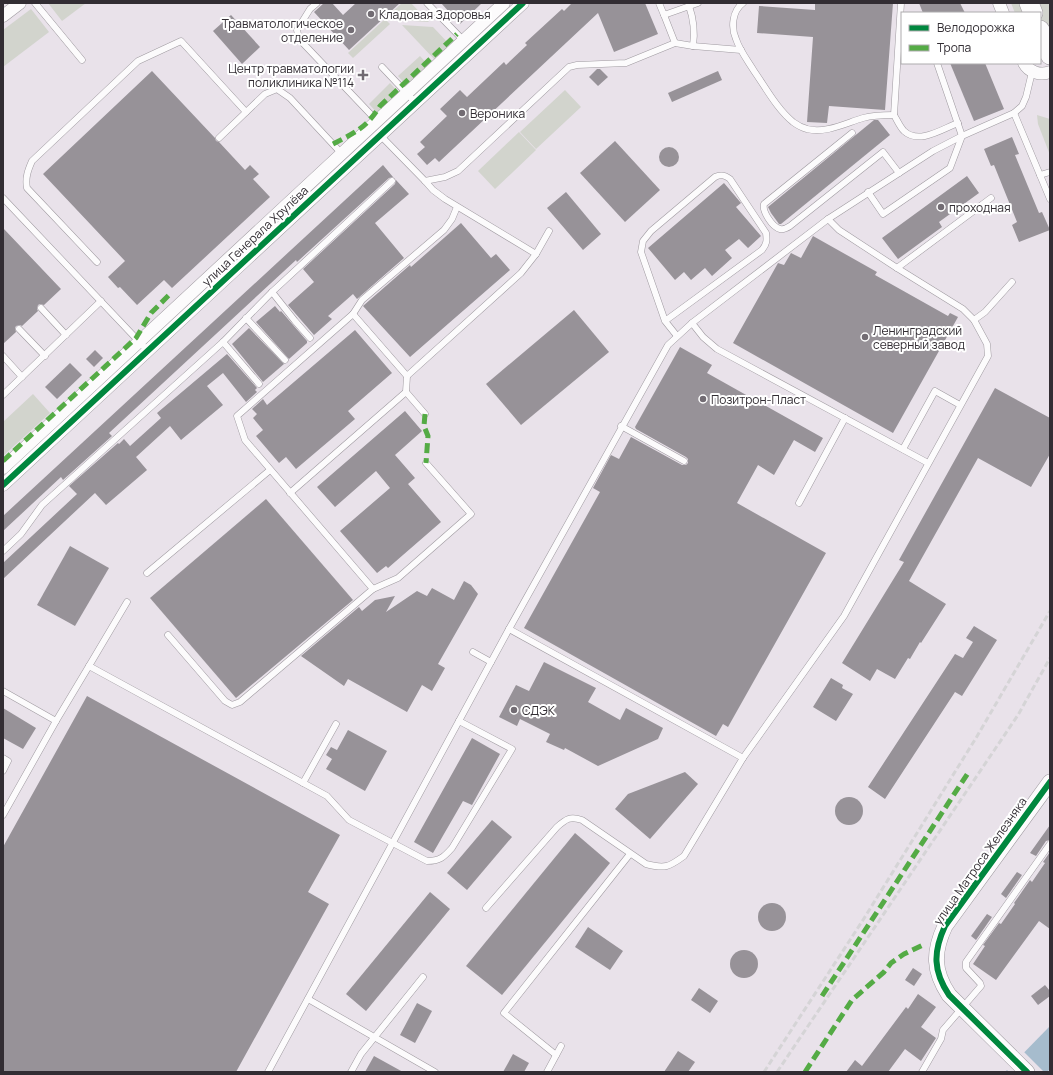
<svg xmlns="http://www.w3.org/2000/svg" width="1053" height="1075" viewBox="0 0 1053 1075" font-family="Manrope,sans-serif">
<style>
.green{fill:#d2d4cd}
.water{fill:#a6bccd}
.pier{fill:#e9e2ea}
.building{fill:#979298}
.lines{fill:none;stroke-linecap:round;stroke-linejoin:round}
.service-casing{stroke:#9f9aa0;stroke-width:7}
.minor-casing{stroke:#9f9aa0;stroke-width:13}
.tertiary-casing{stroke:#9f9aa0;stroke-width:16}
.primary-casing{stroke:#9f9aa0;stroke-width:20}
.service{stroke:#fcfbfc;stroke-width:6}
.minor{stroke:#fcfbfc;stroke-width:12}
.tertiary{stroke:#fcfbfc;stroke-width:15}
.primary{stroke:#fcfbfc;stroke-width:19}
.rail{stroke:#d5d4d6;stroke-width:3;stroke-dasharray:6 3;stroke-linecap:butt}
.quiet{stroke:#54ab45;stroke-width:5;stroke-dasharray:10 5;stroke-linecap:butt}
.cycleway-casing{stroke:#fff;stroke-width:8}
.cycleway{stroke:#00873e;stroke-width:6}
.poi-dot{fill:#726c73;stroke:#fff;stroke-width:1.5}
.labels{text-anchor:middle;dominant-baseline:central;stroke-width:4;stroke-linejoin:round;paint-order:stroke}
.poi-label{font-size:12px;fill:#322d33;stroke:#fff;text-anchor:start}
.street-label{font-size:12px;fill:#322d33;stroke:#fff}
</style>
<rect width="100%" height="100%" fill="#e9e2ea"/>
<g class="green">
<path d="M48,3H86L62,21Z"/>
<path d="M402,3H411L429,22L397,20L391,13Z"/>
<path d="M1011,3H1050V53L1040,57V13H1015Z"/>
<path d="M31,9L49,32L3,67V30Z"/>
<path d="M385,19L390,24L353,58L348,53Z"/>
<path d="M402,25L433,27L450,45L435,60Z"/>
<path d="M420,56L429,66L407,86L398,76Z"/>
<path d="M390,83L400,94L378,114L369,104Z"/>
<path d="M565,90L581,107L536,149L520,132Z"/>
<path d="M1037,115L1050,119V155L1038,124Z"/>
<path d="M519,132L536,150L495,189L478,171Z"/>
<path d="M33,394L50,413L3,456V422Z"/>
</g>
<path class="water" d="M1050,1026V1069L1047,1072H1005Z"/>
<path class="pier" d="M1023,1051L1044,1072H1009L1006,1069Z"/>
<g class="building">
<path d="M324,3H332L343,15L356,3H400L349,50L314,12Z"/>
<path d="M441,3H482L460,24Z"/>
<path d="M572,3H645L658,34L614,52L598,13L439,162L435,158L427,165L417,154L425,147L420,142L447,116L440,109L460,90L467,97L504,62L506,65L527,45L525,43L562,9L564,11Z"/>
<path d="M815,3H893L885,110L829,106L827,123L807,122L813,37L757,33L759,6L815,10Z"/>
<path d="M919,3H960L965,13H923Z"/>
<path d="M231,15L260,47L242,64L213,31Z"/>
<path d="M950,63H985L1004,109L974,121Z"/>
<path d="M597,69H600L608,77L598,86L589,77Z"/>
<path d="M152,71L215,138L216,141L219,142L245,170L250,165L259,174L253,179L270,197L172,288L164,280L137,305L120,287L118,288L108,277L125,261L43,174Z"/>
<path d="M718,71L722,80L672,102L668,93Z"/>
<path d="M874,120H878L890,135L781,224H779L771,213L768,207Z"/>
<path d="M1012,137L1019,154L1015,155L1039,213L1042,212L1050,230L1019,242L1012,225L1017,222L994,165L991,166L984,149Z"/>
<path d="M615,141L660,190L625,222L580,173Z"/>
<circle cx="669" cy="157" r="10"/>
<path d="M383,165L393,177L389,178L297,262L296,260L109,433L112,436L63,480L61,477L3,531V516Z"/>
<path d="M967,176L979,193L939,222L942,227L898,259L882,238Z"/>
<path d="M396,180L409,194L375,223L404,258L357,299L353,294L328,316L332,319L314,335L288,305L314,282L303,269L395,184Z"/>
<path d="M724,183L741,203L736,207L761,236L748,248L739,239L725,250L732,258L712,276L705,268L691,280L684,272L675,280L648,248Z"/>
<path d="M566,192L601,234L583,250L547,208Z"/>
<path d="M461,223L491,258L496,254L510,270L410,357L363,306L410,265L411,267Z"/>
<path d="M3,228L61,289L44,305L40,304L38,305L37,309L38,311L22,326L20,325L16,326L15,328L16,332L3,344Z"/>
<path d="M813,236L877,272L875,275L948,316L950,313L958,317L893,433L733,343L778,263L784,265L791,253L801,258Z"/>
<path d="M275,306L280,312L281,311L307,341V343L289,359L256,322Z"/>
<path d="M574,310L609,352L521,425L486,384Z"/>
<path d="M249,328L284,364L263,382L232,344Z"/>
<path d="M355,330L392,373L348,411L355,419L296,469L286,457L279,463L256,436L263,430L253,418L257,414L252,409L263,399L267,405Z"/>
<path d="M680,347L712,365L707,373L823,438L815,452L794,440L774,475L758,465L737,503L826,553L728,727L723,724L716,736L524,628L600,492L593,488L611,455L619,459L631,437L682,465H686L688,463V459L686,457L636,429L635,427Z"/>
<path d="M95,350L103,358L94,367L86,359Z"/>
<path d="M227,354L257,388L255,390L257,392L246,402L223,373L207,386L223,405L181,440L170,426L136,457L147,470L106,505L95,493L3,579V563L77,494L69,486L118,443L119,444L124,439L130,446L161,418L157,413Z"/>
<path d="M70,363L82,375L57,399L45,387Z"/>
<path d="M995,388L1050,418V454L1031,487L978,458L909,581L946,604L921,643L920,642L910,659L908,658L895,679L877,669L870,681L842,663L904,562L899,560Z"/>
<path d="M405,411L422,431L395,455L415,478L408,484L441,522L388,568L386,566L377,573L340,531L390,488L376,471L335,507L317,487Z"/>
<path d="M266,499L353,600L236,698L150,598Z"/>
<path d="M70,546L109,568L75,626L37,605Z"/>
<path d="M464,581L471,585L478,594L438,664L445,668L432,691L422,685L407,712L348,679L344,686L301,656L359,607L362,611L375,600L395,596L386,612L417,591L427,596L432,588L454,600Z"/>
<path d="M974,626L997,640L962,696L955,692L885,799L868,787L955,654L963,658L973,642L966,638Z"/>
<path d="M544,662L596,688L588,702L620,720L626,708L663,728L658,739L598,766L565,748L564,750L546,742L550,734L520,719L517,726L499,717L516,685L529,691Z"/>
<path d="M831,678L843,685L842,688L853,694L836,721L813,707Z"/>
<path d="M87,696L340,835L308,892L329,904L236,1072H3V847Z"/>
<path d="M3,708L36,728L23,749L3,738Z"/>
<path d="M348,730L387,751L365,791L326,769L332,759L326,755L331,747L337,750Z"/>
<path d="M472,738L500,754L472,805L463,801L433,853L414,842Z"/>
<path d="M685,772L698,784L650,839L615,809L628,794Z"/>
<circle cx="849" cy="811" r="14"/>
<path d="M492,820L512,837L467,890L447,873Z"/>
<path d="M1050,825V840L1046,841L1036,856L1030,853Z"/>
<path d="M575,833L610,863L502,995L466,966Z"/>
<path d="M1050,852V929L1039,921L996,980L973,964L985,946L983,945L999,923L1001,924L1015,904L1014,903L1030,880L1032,882L1045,863L1043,862Z"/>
<path d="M1017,872L1022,875L1006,898L1001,894Z"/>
<path d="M430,892L450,909L366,1011L346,994Z"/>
<circle cx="772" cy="917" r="14"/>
<path d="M987,914L992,917L976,940L971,936Z"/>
<path d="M588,927L623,951L610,970L575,947Z"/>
<circle cx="744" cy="964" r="14"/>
<path d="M913,968L922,974L914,986L905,980Z"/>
<path d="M1045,985L1050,991V996L1038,1005L1031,996Z"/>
<path d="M699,988L718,1001L710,1013L691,1000Z"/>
<path d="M918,994L936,1007L921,1027L936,1038L921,1061L905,1049L888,1072H846L855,1060L862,1066L906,1007L908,1009Z"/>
<path d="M417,1003L432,1011L415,1043L400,1035Z"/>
<path d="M678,1051L695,1062L688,1072H664Z"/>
<path d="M513,1054L529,1063L524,1072H503Z"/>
<path d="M374,1056L403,1072H365Z"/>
</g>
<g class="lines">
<g class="service-casing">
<g id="service">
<path d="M35,3L82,60"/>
<path d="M317,3L310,9L297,30L299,39L378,122"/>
<path d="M427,3L465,42"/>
<path d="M659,3L664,15L698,3"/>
<path d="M743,3C732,11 731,28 736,39C740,51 748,61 754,71C766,88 777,109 793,122C797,125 803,128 807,129C825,134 846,123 863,118C874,115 883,115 894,115"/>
<path d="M901,3L894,115C897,120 900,127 904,131C919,145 942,129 958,123"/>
<path d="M675,43L693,46C695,32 694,20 689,6"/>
<path d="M693,46L741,50"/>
<path d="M382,67L415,102"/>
<path d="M1014,113L1050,199"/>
<path d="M852,133L764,204C762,211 772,227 780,229C784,230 787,228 790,226L883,152L899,173"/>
<path d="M379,134L425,181L445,177L458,171L569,67L577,65L626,63L675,43L664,15"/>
<path d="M219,138L265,94L277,89L290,98L343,155"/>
<path d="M1040,175L1050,172"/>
<path d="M425,181L433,190L445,199L536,254"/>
<path d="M868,192L883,214L950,168L962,136L937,63"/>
<path d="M3,198L148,351"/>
<path d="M97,262L27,188C25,178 28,170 32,161L138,61L181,41L246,112"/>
<path d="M897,268L991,198"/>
<path d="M272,292L295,321L310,338"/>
<path d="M41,308L66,335"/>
<path d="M353,314L407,376"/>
<path d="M246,318L285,360"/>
<path d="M974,320L985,312L1012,282"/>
<path d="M665,321L762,250C767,244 767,240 766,233L730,179C725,175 721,174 715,177L651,231L643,241L641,252L665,321L677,336"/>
<path d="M692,323L703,337L717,349L928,463"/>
<path d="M19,329L45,356"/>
<path d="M223,342L259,384"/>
<path d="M3,356L22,377"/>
<path d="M406,392L425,414"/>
<path d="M3,395L101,301"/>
<path d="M621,426L684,461"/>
<path d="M903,449L935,391L960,405"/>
<path d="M290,493L406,392L407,376L521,273L536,254L549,231"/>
<path d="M799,503L845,418"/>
<path d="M3,551L21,534L42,505L223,342L272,292L392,181"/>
<path d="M147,573L270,470"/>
<path d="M373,589L398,578L471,514L426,463"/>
<path d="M127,602L89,666L327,796L349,820L427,861C440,861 444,857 452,848L512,749L459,721"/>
<path d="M509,629L743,758"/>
<path d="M168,635L225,701L232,705L240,702L373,589L245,440L237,416L353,314L362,300L444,230L452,219L457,207"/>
<path d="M473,652L491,662"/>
<path d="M3,691L56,721L3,815"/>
<path d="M56,721L89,666"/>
<path d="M3,758L8,761L3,771"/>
<path d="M303,783L336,724"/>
<path d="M486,908L557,827C566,819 570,816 582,820L646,864C665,869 669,867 684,856L743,758L844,616L988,356L987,344L974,320L963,309L897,268L839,230L828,219"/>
<path d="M308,999L435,1072"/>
<path d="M556,1055L504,1013L630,854"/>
<path d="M268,1072L509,629L668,345L692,323L828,219L933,151L962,136L1014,113L1022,106L1026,97L1032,72"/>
<path d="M351,1072L361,1054L423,977"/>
<path d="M547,1072L561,1046"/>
<path d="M922,1072L941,1039L943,1030L981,986L980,983L966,968V962L1050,844"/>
</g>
</g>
<g class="minor-casing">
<g id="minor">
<path d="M999,3L1003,13"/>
<path d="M3,16L20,3"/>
<path d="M1024,63C1029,72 1040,76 1050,72"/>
<path d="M3,468L504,3"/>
<path d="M3,485L523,3"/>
</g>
</g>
<g class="tertiary-casing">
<path id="tertiary" d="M1027,1072L949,995C933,971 933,952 945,926L1050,782"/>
</g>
<g class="primary-casing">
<g id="primary">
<path d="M1029,3L1033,13"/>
<path d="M1040,30L1050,55"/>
</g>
</g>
<use href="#service" class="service"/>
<use href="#minor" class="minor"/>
<use href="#tertiary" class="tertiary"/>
<use href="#primary" class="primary"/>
<g class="rail">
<path d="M764,1072L863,920L976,738L1050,611"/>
<path d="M777,1072L1018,715L1050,658"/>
</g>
<g class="quiet">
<path d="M333,144C356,132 366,128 380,106L457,34"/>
<path d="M425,414L424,426L428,436L426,463"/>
<path d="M3,461L136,338L151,313L170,294"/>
<path d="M822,996L968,773"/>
<path d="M805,1072L852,1000L884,972L891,963L904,954L925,944"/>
</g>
<g class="cycleway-casing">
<g id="cycleway">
<path d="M3,485L523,3"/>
<path d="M1027,1072L949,995C933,971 933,952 945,926L1050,782"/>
</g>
</g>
<use href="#cycleway" class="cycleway"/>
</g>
<g class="poi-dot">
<circle cx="371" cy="14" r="4"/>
<circle cx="351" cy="30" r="4"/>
<path d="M361 69h4v4h4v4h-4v4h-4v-4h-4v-4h4z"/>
<circle cx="462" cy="113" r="4"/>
<circle cx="941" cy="207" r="4"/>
<circle cx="865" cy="337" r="4"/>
<circle cx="703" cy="399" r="4"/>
<circle cx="514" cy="710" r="4"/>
</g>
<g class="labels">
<g class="poi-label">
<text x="379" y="14">Кладовая Здоровья</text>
<text x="343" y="23" text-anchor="end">Травматологическое<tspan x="343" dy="14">отделение</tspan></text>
<text x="354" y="68" text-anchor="end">Центр травматологии<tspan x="354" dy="14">поликлиника №114</tspan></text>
<text x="470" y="113">Вероника</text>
<text x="949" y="207">проходная</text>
<text x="873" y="330">Ленинградский<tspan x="873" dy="14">северный завод</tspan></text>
<text x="711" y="399">Позитрон-Пласт</text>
<text x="522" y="710">СДЭК</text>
</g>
<g class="street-label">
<text transform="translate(255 236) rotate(-43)">улица Генерала Хрулёва</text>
<text transform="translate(980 861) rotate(-55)">улица Матроса Железняка</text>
</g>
</g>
<rect width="1053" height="1075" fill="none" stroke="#322d33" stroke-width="8"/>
<rect x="901" y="12" width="140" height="52" fill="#ffffff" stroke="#adabad"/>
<rect x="909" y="25" width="20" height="6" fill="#00873e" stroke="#adabad"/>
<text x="937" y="32" font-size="12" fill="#322d33">Велодорожка</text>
<rect x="909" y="45" width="20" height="6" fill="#54ab45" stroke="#adabad"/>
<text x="937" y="52" font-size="12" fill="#322d33">Тропа</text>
</svg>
